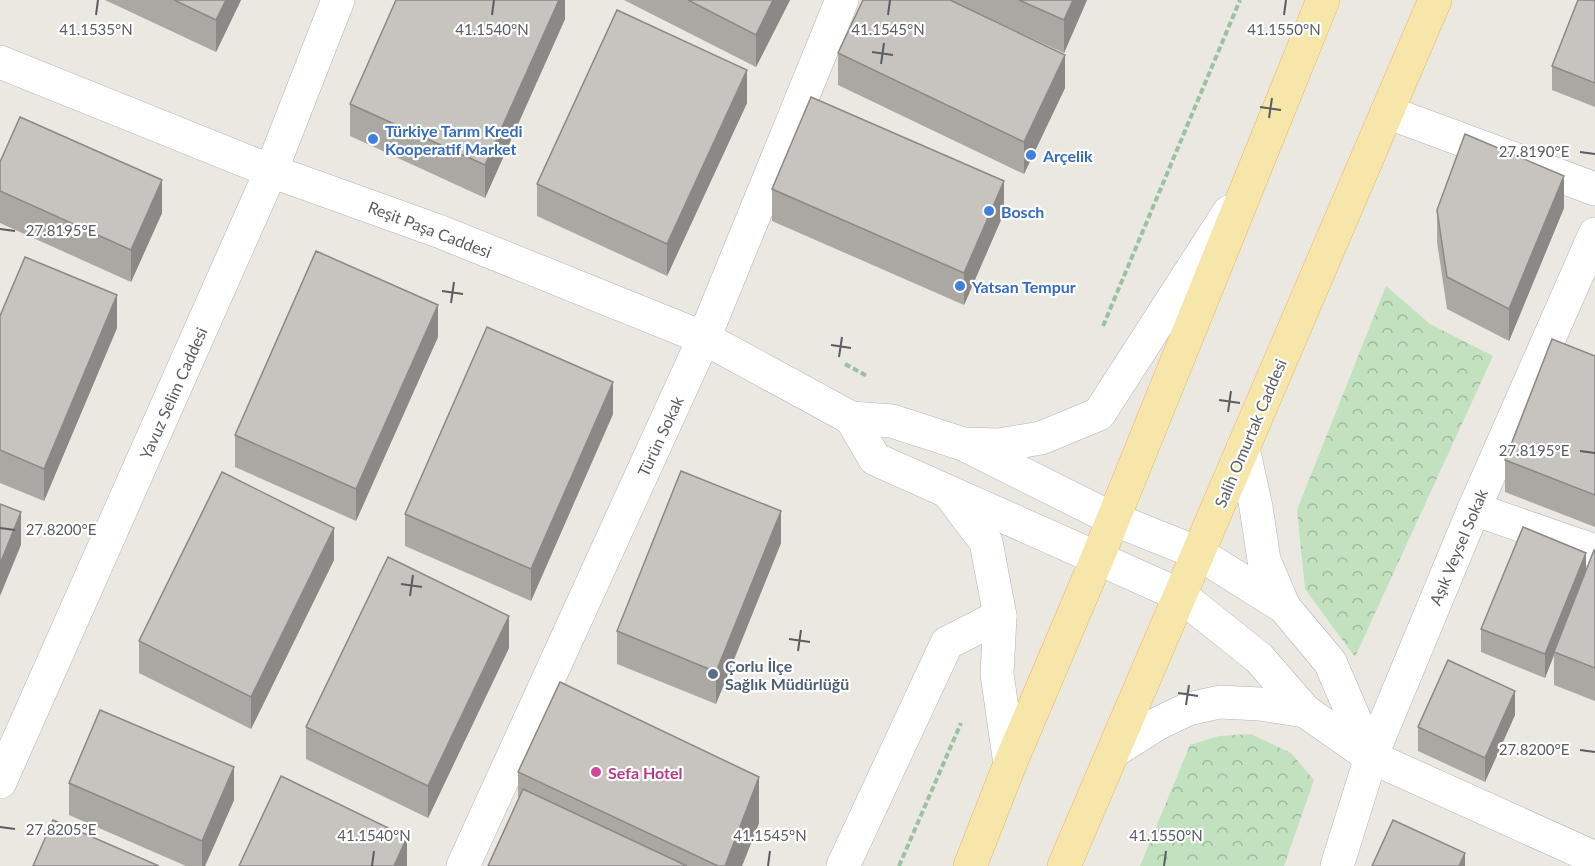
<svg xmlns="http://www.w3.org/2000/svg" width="1595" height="866" viewBox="0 0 1595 866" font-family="Lato,sans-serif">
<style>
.forest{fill:url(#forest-crowns)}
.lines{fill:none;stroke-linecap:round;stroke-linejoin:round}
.street-casing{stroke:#b2b4b8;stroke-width:34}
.secondary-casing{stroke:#b3b6bb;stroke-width:34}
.primary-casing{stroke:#e4b761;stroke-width:34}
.path{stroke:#9ac2a2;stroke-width:4;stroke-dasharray:6 3;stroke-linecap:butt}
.street{stroke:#fff;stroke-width:33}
.secondary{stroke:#fff;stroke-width:33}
.primary{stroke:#f7e6aa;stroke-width:33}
.wall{fill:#aba8a3}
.shaded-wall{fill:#8b8885}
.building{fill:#c7c3be;stroke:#8b8885;stroke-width:1.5}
.ticks{fill:none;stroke:#5a5d61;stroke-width:2}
.shop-dot{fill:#3f7fe0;stroke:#fff;stroke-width:2}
.service-dot{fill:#5c6f8a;stroke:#fff;stroke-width:2}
.hotel-dot{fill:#d1479c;stroke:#fff;stroke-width:2}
.labels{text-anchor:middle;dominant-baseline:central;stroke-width:4.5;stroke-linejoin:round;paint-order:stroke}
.shop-label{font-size:16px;font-weight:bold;fill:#366cbe;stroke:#fff;text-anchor:start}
.street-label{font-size:16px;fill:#5a5d61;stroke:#fff}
.service-label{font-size:16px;font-weight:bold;fill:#4e5e75;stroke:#fff;text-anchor:start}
.hotel-label{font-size:16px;font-weight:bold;fill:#b23c85;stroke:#fff;text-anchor:start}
.ticks-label{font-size:15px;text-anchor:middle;fill:#5a5d61;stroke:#fff;stroke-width:4.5;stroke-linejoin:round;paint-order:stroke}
</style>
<defs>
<pattern id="forest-crowns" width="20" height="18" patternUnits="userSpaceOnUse" patternTransform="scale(1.5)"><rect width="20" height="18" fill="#c1e1bf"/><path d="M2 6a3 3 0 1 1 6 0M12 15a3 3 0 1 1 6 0" fill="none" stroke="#a0ba9f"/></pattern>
</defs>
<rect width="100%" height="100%" fill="#ebe8e1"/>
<g class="forest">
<path d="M1386,286L1430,324L1493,356L1355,657L1305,589L1297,510Z"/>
<path d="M1251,734L1291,753L1314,780L1284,866H1140L1190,745L1219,736Z"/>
</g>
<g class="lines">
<g class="street-casing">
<g id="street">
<path d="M0,62L271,171L441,232L704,338L851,418"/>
<path d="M1387,112L1595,189"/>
<path d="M963,444L999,445L1041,438L1099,414L1229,212"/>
<path d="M1243,448L1256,507L1264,560L1284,607L1330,662L1371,757"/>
<path d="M948,492L986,542L1000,616L997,674L1010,764"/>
<path d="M1474,509L1595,551"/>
<path d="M1114,751L1157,724L1188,709L1220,702L1260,704L1305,711L1371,757L1595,858"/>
<path d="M0,782L271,171L338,0"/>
<path d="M463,866L704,338L842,0"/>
<path d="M1337,866L1371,757L1474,509L1595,234"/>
</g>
</g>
<g class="secondary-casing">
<g id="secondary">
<path d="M851,418L875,459L1180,595L1259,658L1305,711"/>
<path d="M851,418L892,421L963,444L1113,519L1198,553L1284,607"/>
<path d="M843,866L947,643L1000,616"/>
</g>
</g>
<g class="primary-casing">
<g id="primary">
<path d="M970,866L1010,764L1097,559L1323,0"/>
<path d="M1064,866L1435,0"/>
</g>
</g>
<g class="path">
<path d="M1103,326L1240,0"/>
<path d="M845,364L867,376"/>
<path d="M899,866L961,723"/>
</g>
<use href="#street" class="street"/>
<use href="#secondary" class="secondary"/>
<use href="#primary" class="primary"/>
</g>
<g class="wall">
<path d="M105,0H241L216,52Z"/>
<path d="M565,0V19L485,198L350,136V104Z"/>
<path d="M624,0H790L756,67Z"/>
<path d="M863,0H1087L1064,53L992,20L1065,88L1024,174L838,85V53Z"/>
<path d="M1595,0V107L1552,90V66Z"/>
<path d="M747,103L667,276L537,216V184Z"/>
<path d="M0,162L162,213L131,282L0,223Z"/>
<path d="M772,189L1004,213L964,305L772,221Z"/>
<path d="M1564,208L1509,341L1447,309L1437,242V210Z"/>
<path d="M0,316L117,328L44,501L0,483Z"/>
<path d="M438,337L356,521L235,467V435Z"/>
<path d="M1595,356V527L1505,492V460Z"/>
<path d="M613,414L531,601L405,546V514Z"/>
<path d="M781,543L716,704L617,664V631Z"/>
<path d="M1595,551V701L1554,685V655L1545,678L1481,652V629L1586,570Z"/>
<path d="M334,560L251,729L139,673V641Z"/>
<path d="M509,648L428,818L306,759V727Z"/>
<path d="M1515,715L1485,782L1418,751V727Z"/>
<path d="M518,772L759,823L742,866H488L518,800Z"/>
<path d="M69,783L234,800L205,866H186L69,815Z"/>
</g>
<g class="shaded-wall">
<path d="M226,0H241L216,52V20Z"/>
<path d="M559,0H565V19L485,198V165Z"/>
<path d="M773,0H790L756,67V35Z"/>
<path d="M1073,0H1087L1064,53V20Z"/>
<path d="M1065,55V88L1024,174V142Z"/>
<path d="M747,70V103L667,276V244Z"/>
<path d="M1564,176V208L1509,341V309Z"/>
<path d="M162,180V213L131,282V250Z"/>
<path d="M1004,181V213L964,305V273Z"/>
<path d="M117,295V328L44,501V469Z"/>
<path d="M438,305V337L356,521V489Z"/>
<path d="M613,382V414L531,601V569Z"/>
<path d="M781,511V543L716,704V672Z"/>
<path d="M21,512V545L0,596V564Z"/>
<path d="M334,528V560L251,729V697Z"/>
<path d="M1586,553V576L1554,652V655L1545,678V654Z"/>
<path d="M509,616V648L428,818V786Z"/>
<path d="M1515,691V715L1485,782V758Z"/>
<path d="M234,767V800L205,866H202V841Z"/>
<path d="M759,777V823L742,866H725Z"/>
<path d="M407,837V866H394Z"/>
<path d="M1465,853V866H1459Z"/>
</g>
<g class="building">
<path d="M174,0H226L216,20Z"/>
<path d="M396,0H559L485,165L350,104Z"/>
<path d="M688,0H773L756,35Z"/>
<path d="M863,0H950L1065,55L1024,142L838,53Z"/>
<path d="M1019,0H1073L1064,20Z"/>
<path d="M1578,0H1595V83L1552,66Z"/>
<path d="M617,10L747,70L667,244L537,184Z"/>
<path d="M811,97L1004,181L964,273L772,189Z"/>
<path d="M20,117L162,180L131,250L0,191V162Z"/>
<path d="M1465,134L1564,176L1509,309L1447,277L1437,210Z"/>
<path d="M316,251L438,305L356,489L235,435Z"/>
<path d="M25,257L117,295L44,469L0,450V316Z"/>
<path d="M487,327L613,382L531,569L405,514Z"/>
<path d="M1552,339L1595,356V495L1505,460Z"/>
<path d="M681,471L781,511L716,672L617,631Z"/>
<path d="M222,472L334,528L251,697L139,641Z"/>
<path d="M0,504L21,512L0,564Z"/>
<path d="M1523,527L1586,553L1545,654L1481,629Z"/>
<path d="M1594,550L1595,551V668L1554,652Z"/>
<path d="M388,557L509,616L428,786L306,727Z"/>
<path d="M1448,660L1515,691L1485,758L1418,727Z"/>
<path d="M560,682L759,777L725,866H718L518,772Z"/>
<path d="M100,710L234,767L202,841L69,783Z"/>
<path d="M281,776L407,837L394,866H239Z"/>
<path d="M523,789L687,866H488Z"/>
<path d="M53,820L159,866H33Z"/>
<path d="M1393,820L1465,853L1459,866H1372Z"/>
</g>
<path class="ticks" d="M96,15L98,0M492,15L494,0M888,15L890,0M1284,15L1286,0M872,52L893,55M881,64L884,43M1260,107L1281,110M1269,118L1272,98M1580,152L1595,154M0,229L15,231M442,291L463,294M451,303L454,282M831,345L851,348M839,357L842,337M1219,400L1240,403M1228,412L1231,391M1580,451L1595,453M0,528L15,530M401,584L422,587M410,596L413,575M789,639L810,642M798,651L801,630M1178,693L1198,696M1186,705L1189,685M1580,750L1595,752M0,827L15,829M372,866L374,851M768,866L770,851M1164,866L1166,851"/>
<g class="shop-dot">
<circle cx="373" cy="139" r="6"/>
<circle cx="1031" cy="155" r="6"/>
<circle cx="989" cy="211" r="6"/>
<circle cx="960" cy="286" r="6"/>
</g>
<circle class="service-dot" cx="713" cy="674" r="6"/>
<circle class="hotel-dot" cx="596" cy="772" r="6"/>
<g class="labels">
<g class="shop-label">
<text x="385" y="130">Türkiye Tarım Kredi<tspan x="385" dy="18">Kooperatif Market</tspan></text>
<text x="1043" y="155">Arçelik</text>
<text x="1001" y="211">Bosch</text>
<text x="972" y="286">Yatsan Tempur</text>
</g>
<g class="street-label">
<text transform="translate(430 229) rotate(21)">Reşit Paşa Caddesi</text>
<text transform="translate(173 393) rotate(-66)">Yavuz Selim Caddesi</text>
<text transform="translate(1250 433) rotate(-67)">Salih Omurtak Caddesi</text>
<text transform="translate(660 436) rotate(-65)">Türün Sokak</text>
<text transform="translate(1458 547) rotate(-67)">Aşık Veysel Sokak</text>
</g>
<g class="service-label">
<text x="725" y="665">Çorlu İlçe<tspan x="725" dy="18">Sağlık Müdürlüğü</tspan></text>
</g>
<g class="hotel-label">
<text x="608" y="772">Sefa Hotel</text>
</g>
</g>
<g class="ticks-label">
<text x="96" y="35">41.1535°N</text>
<text x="492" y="35">41.1540°N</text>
<text x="888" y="35">41.1545°N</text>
<text x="1284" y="35">41.1550°N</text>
<text x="1534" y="157">27.8190°E</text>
<text x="61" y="236">27.8195°E</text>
<text x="1534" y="456">27.8195°E</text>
<text x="61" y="535">27.8200°E</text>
<text x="1534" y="755">27.8200°E</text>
<text x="61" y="835">27.8205°E</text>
<text x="374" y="841">41.1540°N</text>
<text x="770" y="841">41.1545°N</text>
<text x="1166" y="841">41.1550°N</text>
</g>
</svg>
